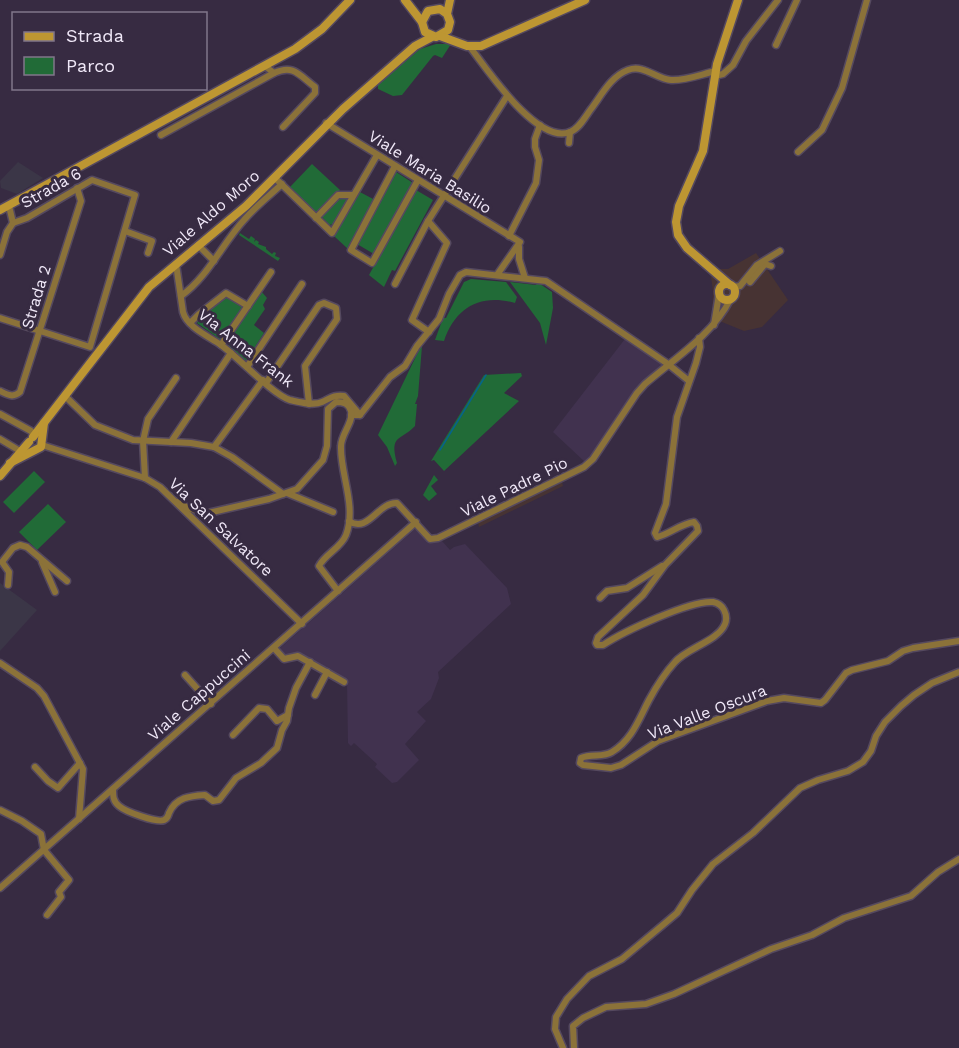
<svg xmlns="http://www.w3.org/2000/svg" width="959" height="1048" viewBox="0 0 959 1048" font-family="'Work Sans',sans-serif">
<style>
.commercial{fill:#473333}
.industrial{fill:#3b3647}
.built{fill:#41324f}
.green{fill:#216b37}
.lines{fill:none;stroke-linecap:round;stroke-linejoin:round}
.stream{stroke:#06638a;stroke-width:1.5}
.street-casing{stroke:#55495f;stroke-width:9}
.secondary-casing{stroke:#55495f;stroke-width:11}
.street{stroke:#8b7239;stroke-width:6}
.secondary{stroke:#bd9632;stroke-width:8}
.labels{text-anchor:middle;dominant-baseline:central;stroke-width:6;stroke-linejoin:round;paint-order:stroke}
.street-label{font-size:16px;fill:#f0e8f8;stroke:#372b42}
</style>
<rect width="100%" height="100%" fill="#372b42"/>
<g class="commercial">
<path d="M756,253L788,300L762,327L744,331L722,322H712L713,291L711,277L719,269H728Z"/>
<path d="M585,462L589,469L562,482L563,486L479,527L477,518L571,473Z"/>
</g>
<g class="industrial">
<path d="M18,162L43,178L17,194L1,188L0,181Z"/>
<path d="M0,583L37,610L0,651Z"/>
</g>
<g class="built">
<path d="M625,339L662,364L633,393L591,455L585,462L553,432Z"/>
<path d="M414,530H418L426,540L442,541L450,550L454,547L465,544L507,588L511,604L438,672L439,678L431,699L417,712L426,721L405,744L419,760L397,782L392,783L375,767L377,764L354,743L351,746L348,743L347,683L345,681L298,653L286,657L279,649Z"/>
</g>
<g class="green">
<path d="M436,44H451L442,58L435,55L433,56L402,95L393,96L378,89V84L420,49Z"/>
<path d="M312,164L340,190L317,214L290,187Z"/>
<path d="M396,172L413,183L374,254L357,244Z"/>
<path d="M416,190L433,200L395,271L392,270L384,287L369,275Z"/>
<path d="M358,191L375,200L348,249L334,236Z"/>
<path d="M338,197H348V199L334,224L329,225L322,217Z"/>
<path d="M240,233L249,239L251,236L255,239L254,242L256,240L259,242L258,244L266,247V249L272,254L274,252L276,253L275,256L280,258L278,261L239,235Z"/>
<path d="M471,279L506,282L517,297L515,303C480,293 455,308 444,341L435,340L443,318H446L464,282Z"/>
<path d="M510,282L536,285L537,282L552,292L553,308L546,345L540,323Z"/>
<path d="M261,291L267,298L263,305L265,309L254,325L264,333L246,361L226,343Z"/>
<path d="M226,296L244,307L221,340L197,323L207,311Z"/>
<path d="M422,346L418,396L415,404H417L415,426C401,441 389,434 397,463L395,466L387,447L378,435L420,348Z"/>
<path d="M521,373L522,376L504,393L519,401L444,471L434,460L431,461L484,375Z"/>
<path d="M34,471L45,482L14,513L3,502Z"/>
<path d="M434,475L438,480L431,486L437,494L429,501L423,495Z"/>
<path d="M48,504L66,522L37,550L19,532Z"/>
</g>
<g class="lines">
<path class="stream" d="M440,450L486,375"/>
<g class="street-casing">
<g id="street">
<path d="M776,45L797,0"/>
<path d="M470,47C487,69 537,145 570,132C579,129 585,117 591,109C601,96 611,76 628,70C644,64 656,79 671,80C685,81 702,74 716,71"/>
<path d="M265,66L274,73C294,64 299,75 315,87V93L283,127"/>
<path d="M715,76L723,74L733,65L746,41L778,0"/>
<path d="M326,123L520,242L497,275"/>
<path d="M161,135L274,73"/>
<path d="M569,143L570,132"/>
<path d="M798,152L822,130L842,88L867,0"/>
<path d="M395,166L351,250L372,263L418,180"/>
<path d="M274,177L332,233L377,155"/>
<path d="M316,218L338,195H353"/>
<path d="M428,221L447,243L412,320L429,332"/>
<path d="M125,231L152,241L148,253"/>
<path d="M509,236L536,183L539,160L535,147V139L540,125"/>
<path d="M198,245L214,261"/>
<path d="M519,247V259L525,278"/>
<path d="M0,255L7,232L13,223L9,206"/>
<path d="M176,264L183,312C187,327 208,336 221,345C238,357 273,395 290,400C299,402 313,406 322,402C331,398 333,395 344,396L360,415"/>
<path d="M750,282L765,264L771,266"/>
<path d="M395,284L428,221L507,96"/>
<path d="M733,287L740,286L757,265L780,251"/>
<path d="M181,296C208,277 222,244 244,220C255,207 269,196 282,184"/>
<path d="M0,318L90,347L135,195L92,180L27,218L13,223"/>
<path d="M190,323L199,314L226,293L248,306"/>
<path d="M714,325L719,294"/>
<path d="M699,338L700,347L696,363L677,417L666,504L655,533L657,537C670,534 680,524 694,522L697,526L698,531L665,565L643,595L598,637L596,643L597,645H603C623,632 690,600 713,602C718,603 722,606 724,610C726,614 727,619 725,624C718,641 687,648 675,662C665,673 656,687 649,700C639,719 632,740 612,752C603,758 591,753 581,758L580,763L583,765L611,768L621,765L658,741L767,701L784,698L821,703L825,700L846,673L852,670L888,661L903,651L913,648L959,641"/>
<path d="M221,345L271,272"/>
<path d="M247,367L302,284"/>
<path d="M266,383L319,305L324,303L336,308L337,319L305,366L309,404"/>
<path d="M0,391C8,395 13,398 20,392L81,201L77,188"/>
<path d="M65,396L95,425L133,440L191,443L214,447L232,457L283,494"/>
<path d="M0,414L31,431L34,436"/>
<path d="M351,415H360L390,377L405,366L417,346L439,319L449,294L460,275L466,272L546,281L668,364L689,381"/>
<path d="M0,439L20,451"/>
<path d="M171,442L231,353"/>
<path d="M42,445L145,478L160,487L302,624"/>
<path d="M214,447L263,380"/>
<path d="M145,478L143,441L148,419L176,378"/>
<path d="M287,493L333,512"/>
<path d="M177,502L188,508L208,513L269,499L297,489L323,460L327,446L328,409L336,402C343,402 349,403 351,411C354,422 341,434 341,446C340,474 357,506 346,535C341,548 325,554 319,566L338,591"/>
<path d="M349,521C368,534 378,502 397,503L430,539L438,538L584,467L593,459L637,393L645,384C674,359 713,334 730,300"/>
<path d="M42,562L55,592"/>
<path d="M8,585L9,572L2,562L13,548L20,545L27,547L67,581"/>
<path d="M600,598L607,591L627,588L662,566"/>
<path d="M274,648L284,659L298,656L344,682"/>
<path d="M0,663L37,688L44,696L83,769L79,819"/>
<path d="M185,675L211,704"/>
<path d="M315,695L327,672"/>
<path d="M233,735L259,708L267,709L277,721L288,715"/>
<path d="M35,767L48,781L58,788L80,763"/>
<path d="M113,789C113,796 113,801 119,806C126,812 157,823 164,820C168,818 168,816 169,813C176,797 190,796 205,795L213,801L219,800L236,778L261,763L277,748L282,730L287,721L289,708L296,688L310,662"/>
<path d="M0,810L22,821L41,834L44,850L69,880L59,892L61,897L47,915"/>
<path d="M0,888L416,522"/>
<path d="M563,1048L555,1029L556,1017L567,999L589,976L622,959L664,924L677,913L692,890L713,864L753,833L800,788L818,780L848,771L863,762L871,751L876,736L885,722L901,706L914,695L932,683L959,672"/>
<path d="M574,1048L573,1026L583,1018L606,1007L646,1004L674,994L771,949L812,935L844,918L911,896L938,872L959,859"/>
</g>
</g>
<g class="secondary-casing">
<g id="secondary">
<path d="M405,0L422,22"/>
<path d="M447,14L440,9L428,11L422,22L425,32L436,37L448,30L450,22L447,14L450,0"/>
<path d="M440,36L467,46H481L585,0"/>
<path d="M0,210L295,49L322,29L350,0"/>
<circle cx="727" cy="292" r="8"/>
<path d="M730,285L687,248L678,235L676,222L679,206L703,151L717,64L738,0"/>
<path d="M33,437L149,287L246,206L343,109L415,46L432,37"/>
<path d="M10,463L41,447L44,423"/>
<path d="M0,476L29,442"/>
</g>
</g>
<use href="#street" class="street"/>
<use href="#secondary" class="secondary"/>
</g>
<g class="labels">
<g class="street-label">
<text transform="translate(430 172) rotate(32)">Viale Maria Basilio</text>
<text transform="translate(51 188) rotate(-29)">Strada 6</text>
<text transform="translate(211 213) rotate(-41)">Viale Aldo Moro</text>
<text transform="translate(36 297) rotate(-73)">Strada 2</text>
<text transform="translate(246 348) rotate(38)">Via Anna Frank</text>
<text transform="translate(514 487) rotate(-26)">Viale Padre Pio</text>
<text transform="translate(221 527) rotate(43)">Via San Salvatore</text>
<text transform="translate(199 695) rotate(-41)">Viale Cappuccini</text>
<text transform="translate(707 712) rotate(-21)">Via Valle Oscura</text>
</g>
</g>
<rect x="12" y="12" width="195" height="78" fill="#372b42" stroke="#81778b" stroke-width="1.5"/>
<rect x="24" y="32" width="30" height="9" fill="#bd9632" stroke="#81778b" stroke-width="1.5"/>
<text x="66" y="42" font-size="18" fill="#f0e8f8">Strada</text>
<rect x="24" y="57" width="30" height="18" fill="#216b37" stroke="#81778b" stroke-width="1.5"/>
<text x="66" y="72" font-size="18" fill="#f0e8f8">Parco</text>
</svg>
